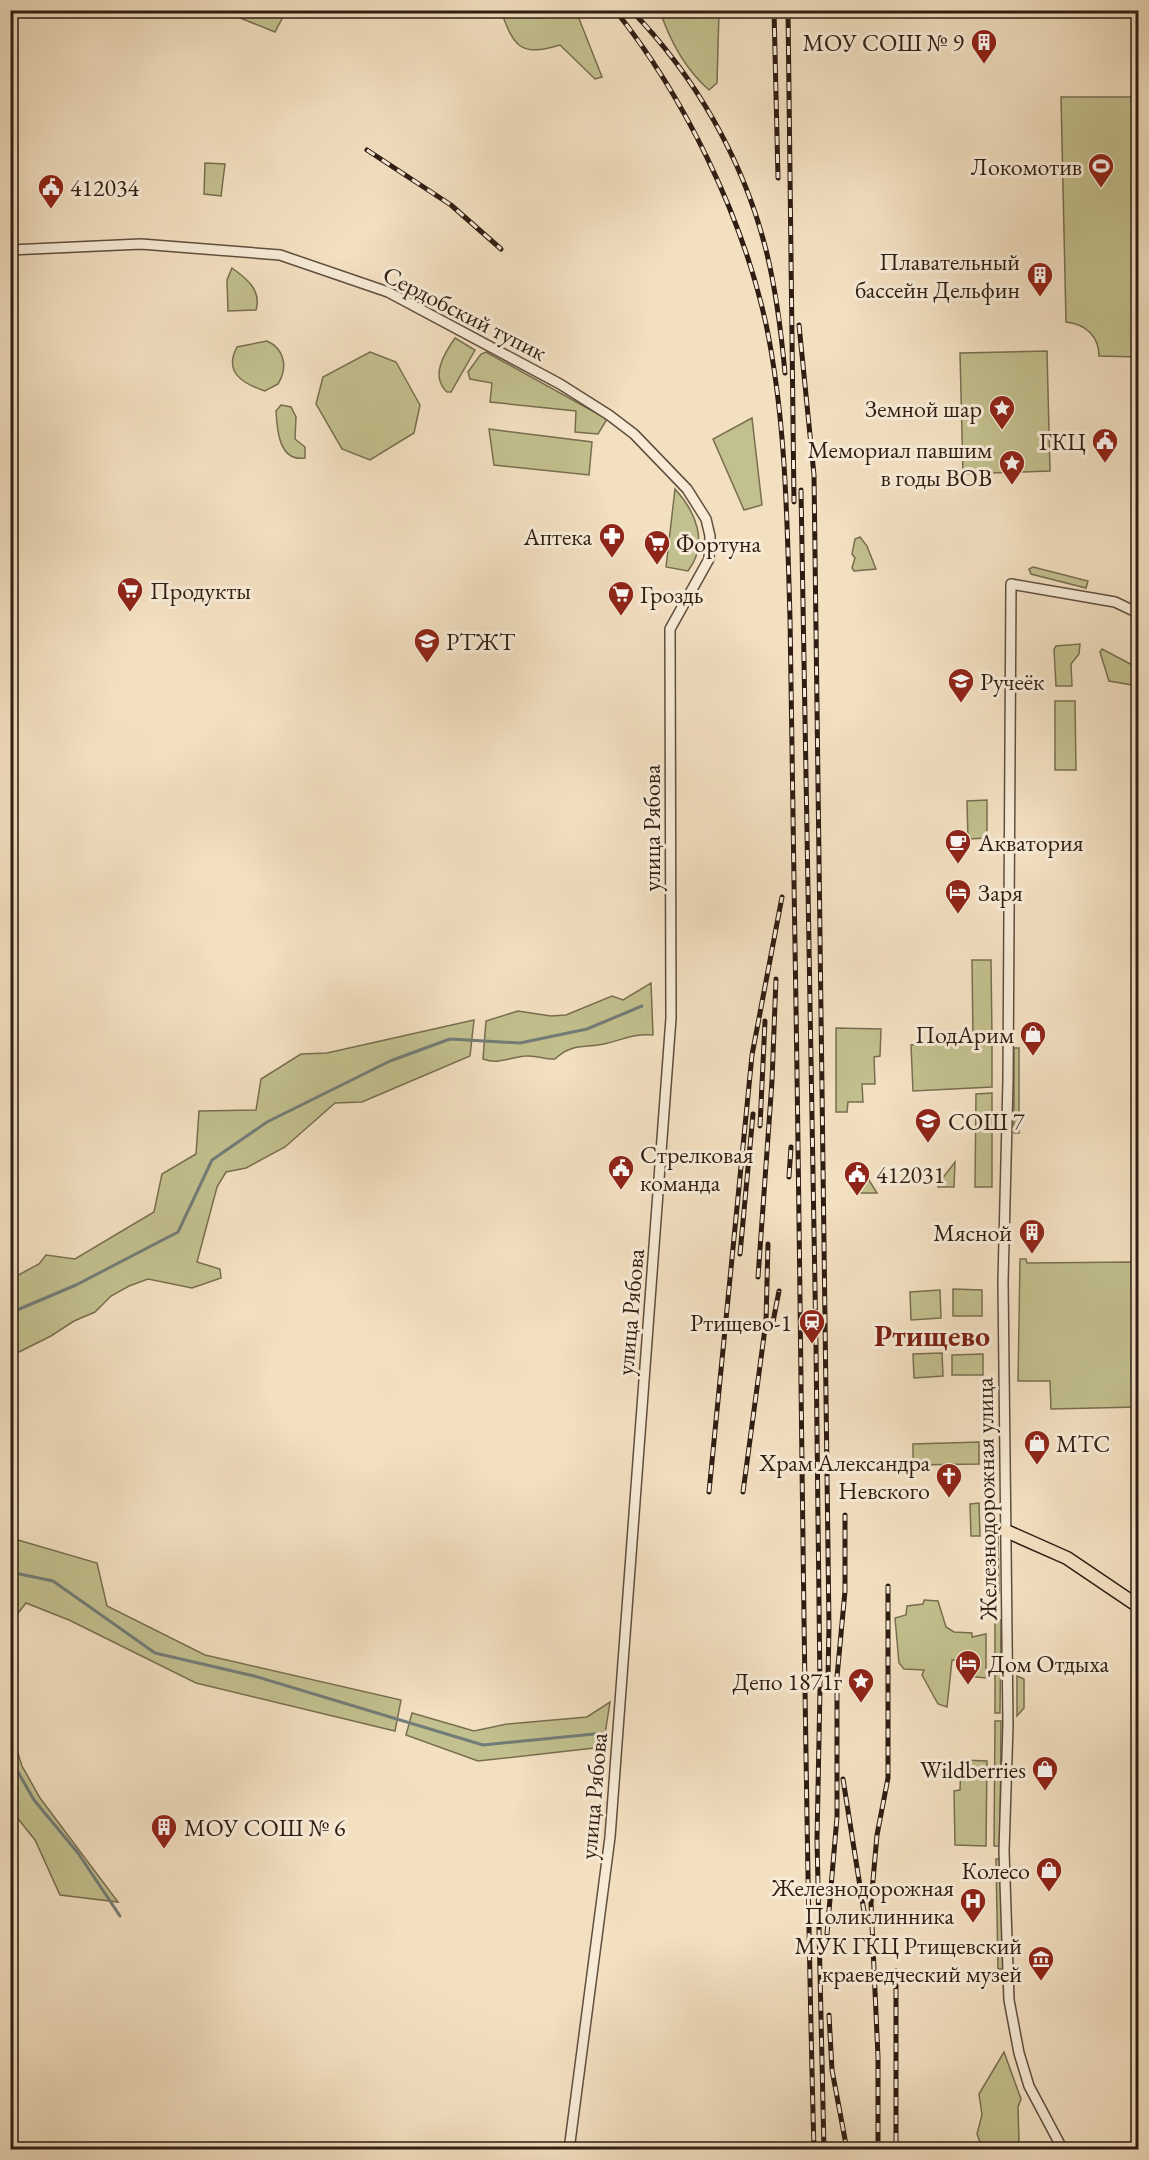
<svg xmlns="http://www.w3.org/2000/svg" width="1149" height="2160" viewBox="0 0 1149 2160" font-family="'EB Garamond',serif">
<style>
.green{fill:#c2c08e;stroke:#786e50;stroke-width:1.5}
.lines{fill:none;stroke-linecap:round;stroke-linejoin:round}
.stream{stroke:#727c78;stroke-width:3}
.minor-casing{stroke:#604e3e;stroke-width:12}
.major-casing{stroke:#2f1d13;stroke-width:15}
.minor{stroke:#f7ebd7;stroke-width:9}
.major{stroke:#f3e0c1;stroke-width:12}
.rail-casing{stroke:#2f1d13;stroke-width:5}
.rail{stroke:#f7ebd7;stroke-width:3;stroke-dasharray:9;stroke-linecap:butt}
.labels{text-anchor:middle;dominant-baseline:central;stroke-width:6;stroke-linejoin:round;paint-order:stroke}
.poi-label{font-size:24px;fill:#2f1d13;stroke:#f7ebd7;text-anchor:end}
.street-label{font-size:24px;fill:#2f1d13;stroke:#f7ebd7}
.district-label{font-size:30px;font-weight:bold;fill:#7a1f14;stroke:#f7ebd7}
</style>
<rect width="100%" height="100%" fill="#f3e0c1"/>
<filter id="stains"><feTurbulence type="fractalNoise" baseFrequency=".00333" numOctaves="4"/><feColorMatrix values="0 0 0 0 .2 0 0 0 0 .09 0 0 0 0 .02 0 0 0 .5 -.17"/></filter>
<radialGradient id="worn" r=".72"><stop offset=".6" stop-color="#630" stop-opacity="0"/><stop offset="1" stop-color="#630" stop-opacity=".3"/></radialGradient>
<g class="green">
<path d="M223,11H286L275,32Z"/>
<path d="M501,11H576L602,77L595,79L560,45C520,57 514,47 501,11Z"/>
<path d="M660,11H719L717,83L709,90C685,69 670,41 660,11Z"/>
<path d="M1061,97H1138V357L1099,356C1099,336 1085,324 1066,322Z"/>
<path d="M205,163L225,164L221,196L204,194Z"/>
<path d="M232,268C246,278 262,290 256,310L228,311L227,280Z"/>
<path d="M455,338L475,350L451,392H447C430,376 444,354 455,338Z"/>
<path d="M267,341C285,349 288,368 278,384L265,391C244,384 223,373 237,347Z"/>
<path d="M1047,351L1050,471L963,474L960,353Z"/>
<path d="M370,352L396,362L420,405L414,433L370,460L342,449L316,404L323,377Z"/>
<path d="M486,352L607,419L598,434L575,432L576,411L490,402L492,383L470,379L468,372L481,354Z"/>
<path d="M281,405L291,407L296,417L295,439L305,447V458C279,462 277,430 276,411Z"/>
<path d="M752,418L762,505L744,510L713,439Z"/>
<path d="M489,429L592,442L589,475L494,465Z"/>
<path d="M675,489C696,512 709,543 688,571L666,567Z"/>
<path d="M860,537L867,546L876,569L854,571L852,568L855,558L852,554L855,539Z"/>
<path d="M1033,567L1088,581L1086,588L1031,574L1029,569Z"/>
<path d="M1080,644L1079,654L1071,664L1072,686H1056L1054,649L1056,646Z"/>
<path d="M1102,649L1138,668V686L1109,681L1100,652Z"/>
<path d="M1055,701H1075L1076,770H1055Z"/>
<path d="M987,800V838L968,839L967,801Z"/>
<path d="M972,960H991L992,1037L973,1038Z"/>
<path d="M651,983L653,1035C631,1034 628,1038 608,1043C587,1049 572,1042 555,1059C545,1060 537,1055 526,1056C509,1057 500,1065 483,1059L486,1021L518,1011L551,1016L566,1015L612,996L623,1000Z"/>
<path d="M474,1020L470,1056L362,1102L335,1103L285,1147L246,1168L226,1172L217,1187L197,1262L220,1269L221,1278L192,1288L148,1279L129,1286L111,1296L95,1312L74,1321L51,1336L11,1356V1279L39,1264L46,1255L75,1259L154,1212L162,1174L196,1154L199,1111L256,1110L261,1079L301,1054L327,1053Z"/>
<path d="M836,1028L881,1029L880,1056L874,1057L875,1084H862L863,1102H848L847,1112H836Z"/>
<path d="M992,1041V1087L913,1091L911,1045Z"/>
<rect x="1014" y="1048" width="5" height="85"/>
<path d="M992,1093V1187H975L976,1094Z"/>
<path d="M955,1162L954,1187H938V1184Z"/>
<path d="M864,1172L877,1193H855V1173Z"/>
<path d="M1020,1259H1026L1027,1263L1138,1262V1407L1051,1409L1050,1381H1018Z"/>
<path d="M953,1289L982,1290V1316H953Z"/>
<path d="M940,1290L941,1318L911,1320L910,1292Z"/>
<path d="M942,1353L943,1376L914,1378L913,1354Z"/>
<path d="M983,1354V1375H952V1355Z"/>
<path d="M979,1442V1464L913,1465V1444Z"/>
<path d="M979,1503L980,1536H971L970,1504Z"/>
<path d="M993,1522H998L999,1593H993Z"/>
<path d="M11,1538L97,1563L107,1606L205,1655L401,1700L395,1731L196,1683L69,1620L26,1603L11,1622Z"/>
<path d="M924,1600L938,1601L946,1627L954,1632L972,1633V1637L986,1634V1678L966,1676L968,1661L952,1660L947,1707L938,1704L922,1675L924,1670L904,1669L899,1663L895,1618L906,1615L907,1606L923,1604Z"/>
<path d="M995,1620H1001L1000,1713H995Z"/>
<path d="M1017,1676L1024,1679V1708L1017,1716Z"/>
<path d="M11,1692L15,1744L22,1766L40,1798L118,1902L60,1895L35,1840L11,1810Z"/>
<path d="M610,1702L603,1747L478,1761L406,1735L412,1713L474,1731L507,1724L587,1717Z"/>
<path d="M995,1721H1001L1000,1846H994Z"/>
<path d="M961,1760L987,1761L986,1846L955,1845L954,1791L960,1790Z"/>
<path d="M996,1859H1001L1003,1969H998Z"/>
<path d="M1004,2052L1021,2099L1018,2107L1019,2141L1009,2149H987L980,2142L977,2134L982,2115L979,2094Z"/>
</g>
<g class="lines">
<g class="stream">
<path d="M10,1313L76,1285L178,1232L212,1160L267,1122L390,1061L450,1039L520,1043L587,1029L642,1006"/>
<path d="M10,1572L53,1581L155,1653L254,1676L483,1745L604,1733"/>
<path d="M10,1758L34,1800L78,1853L120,1916"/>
</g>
<g class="minor-casing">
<g id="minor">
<path d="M10,250L141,244L280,255L388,292L560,384L609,415L634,434L687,489L706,519L710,536L709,559L670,629L671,1018L610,1837L569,2150"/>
<path d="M1063,2150L1029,2086L1019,2053L1009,2000L1004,1851L1008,1725L1003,1281L1008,1081L1011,584L1115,602L1138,613"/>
</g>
</g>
<g class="major-casing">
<path id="major" d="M1006,1531L1067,1558L1138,1606"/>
</g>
<use href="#minor" class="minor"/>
<use href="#major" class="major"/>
<g class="rail-casing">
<g id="rail">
<path d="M615,10C684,96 742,215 766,324C786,420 787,520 790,618C792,727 793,836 795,946C802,1347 803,1748 814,2150"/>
<path d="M631,10C695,76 742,158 765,246C776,288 781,330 785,373"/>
<path d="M774,10L778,178"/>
<path d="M788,10L794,502"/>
<path d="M367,150L451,205L501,249"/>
<path d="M799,325L814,475L829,1627L828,1677"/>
<path d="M801,490L816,1345L820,1689L817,1840L824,2150"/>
<path d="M760,1126L765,1021"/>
<path d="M789,1177L791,1147"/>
<path d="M740,1254L753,1114"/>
<path d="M758,1277L772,1081L776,979"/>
<path d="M772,1327L779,1291"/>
<path d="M709,1492L752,1055L782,897"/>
<path d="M743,1492L766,1321L768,1244"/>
<path d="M843,1779L865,1918"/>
<path d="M827,1934L837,1817V1677L845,1591V1515"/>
<path d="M896,1971V2150"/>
<path d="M829,2015L832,2070L847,2150"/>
<path d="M878,2150V2057L871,1903L877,1835L888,1778V1586"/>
</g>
</g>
<use href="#rail" class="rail"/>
</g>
<defs>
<g id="building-pin" transform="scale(1.35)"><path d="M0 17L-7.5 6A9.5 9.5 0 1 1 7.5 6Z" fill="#8f2418" stroke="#f7ebd7"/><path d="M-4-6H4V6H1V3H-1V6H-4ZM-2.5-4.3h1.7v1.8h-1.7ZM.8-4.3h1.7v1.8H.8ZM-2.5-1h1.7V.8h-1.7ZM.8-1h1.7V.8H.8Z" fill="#fff"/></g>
<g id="stadium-pin" transform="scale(1.35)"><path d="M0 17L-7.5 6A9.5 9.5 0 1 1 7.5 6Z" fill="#8f2418" stroke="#f7ebd7"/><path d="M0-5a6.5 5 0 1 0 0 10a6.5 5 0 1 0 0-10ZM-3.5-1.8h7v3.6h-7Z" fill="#fff"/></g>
<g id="civic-pin" transform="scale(1.35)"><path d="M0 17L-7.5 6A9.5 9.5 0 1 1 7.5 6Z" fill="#8f2418" stroke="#f7ebd7"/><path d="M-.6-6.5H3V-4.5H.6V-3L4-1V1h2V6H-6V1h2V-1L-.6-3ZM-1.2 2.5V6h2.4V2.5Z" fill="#fff"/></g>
<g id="sight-pin" transform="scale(1.35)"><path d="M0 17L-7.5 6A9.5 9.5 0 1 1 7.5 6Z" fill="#8f2418" stroke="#f7ebd7"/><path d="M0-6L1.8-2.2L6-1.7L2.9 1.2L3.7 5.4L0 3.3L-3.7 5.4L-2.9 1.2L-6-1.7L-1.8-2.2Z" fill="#fff"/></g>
<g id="pharmacy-pin" transform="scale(1.35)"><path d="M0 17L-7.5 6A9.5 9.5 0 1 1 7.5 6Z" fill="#8f2418" stroke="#f7ebd7"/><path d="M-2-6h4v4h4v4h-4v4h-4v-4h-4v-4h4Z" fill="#fff"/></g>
<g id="supermarket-pin" transform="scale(1.35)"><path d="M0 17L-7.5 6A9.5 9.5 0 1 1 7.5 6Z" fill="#8f2418" stroke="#f7ebd7"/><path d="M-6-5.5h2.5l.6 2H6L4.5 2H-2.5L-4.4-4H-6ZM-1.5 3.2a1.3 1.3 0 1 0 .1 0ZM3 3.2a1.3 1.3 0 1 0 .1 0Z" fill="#fff"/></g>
<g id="university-pin" transform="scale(1.35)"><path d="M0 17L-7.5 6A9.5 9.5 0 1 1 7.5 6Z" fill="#8f2418" stroke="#f7ebd7"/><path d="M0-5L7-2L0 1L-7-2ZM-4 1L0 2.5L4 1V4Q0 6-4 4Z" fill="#fff"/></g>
<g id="school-pin" transform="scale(1.35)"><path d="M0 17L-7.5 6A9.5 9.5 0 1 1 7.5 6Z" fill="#8f2418" stroke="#f7ebd7"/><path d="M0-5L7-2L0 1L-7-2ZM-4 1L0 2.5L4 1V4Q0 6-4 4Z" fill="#fff"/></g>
<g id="cafe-pin" transform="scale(1.35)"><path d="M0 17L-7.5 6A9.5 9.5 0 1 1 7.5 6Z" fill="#8f2418" stroke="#f7ebd7"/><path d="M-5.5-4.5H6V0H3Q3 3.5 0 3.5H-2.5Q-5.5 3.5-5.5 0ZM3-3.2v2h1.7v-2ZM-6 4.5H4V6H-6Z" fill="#fff"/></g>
<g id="hotel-pin" transform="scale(1.35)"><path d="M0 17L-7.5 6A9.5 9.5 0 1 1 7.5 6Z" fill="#8f2418" stroke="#f7ebd7"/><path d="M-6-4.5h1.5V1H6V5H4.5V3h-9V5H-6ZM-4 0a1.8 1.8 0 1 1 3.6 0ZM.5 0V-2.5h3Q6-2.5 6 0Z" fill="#fff"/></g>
<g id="shop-pin" transform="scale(1.35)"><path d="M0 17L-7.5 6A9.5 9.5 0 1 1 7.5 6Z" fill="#8f2418" stroke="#f7ebd7"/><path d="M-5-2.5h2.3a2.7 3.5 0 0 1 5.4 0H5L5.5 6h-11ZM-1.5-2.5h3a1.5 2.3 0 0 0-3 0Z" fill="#fff"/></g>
<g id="station-pin" transform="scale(1.35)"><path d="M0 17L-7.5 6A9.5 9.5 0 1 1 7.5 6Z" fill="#8f2418" stroke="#f7ebd7"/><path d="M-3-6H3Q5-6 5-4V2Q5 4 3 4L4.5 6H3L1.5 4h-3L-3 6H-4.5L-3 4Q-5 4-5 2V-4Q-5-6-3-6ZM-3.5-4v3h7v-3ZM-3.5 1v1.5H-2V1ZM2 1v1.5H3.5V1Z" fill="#fff"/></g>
<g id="church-pin" transform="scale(1.35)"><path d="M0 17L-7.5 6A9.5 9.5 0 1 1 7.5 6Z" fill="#8f2418" stroke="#f7ebd7"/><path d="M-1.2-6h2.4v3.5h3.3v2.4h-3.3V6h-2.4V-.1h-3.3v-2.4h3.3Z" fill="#fff"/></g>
<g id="hospital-pin" transform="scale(1.35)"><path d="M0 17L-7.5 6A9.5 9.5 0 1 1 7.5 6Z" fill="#8f2418" stroke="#f7ebd7"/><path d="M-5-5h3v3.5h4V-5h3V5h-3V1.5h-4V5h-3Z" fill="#fff"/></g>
<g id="museum-pin" transform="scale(1.35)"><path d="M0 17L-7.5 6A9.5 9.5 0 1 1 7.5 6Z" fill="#8f2418" stroke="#f7ebd7"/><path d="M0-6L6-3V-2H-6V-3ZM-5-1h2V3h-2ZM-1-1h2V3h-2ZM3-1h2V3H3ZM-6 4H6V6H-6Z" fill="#fff"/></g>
</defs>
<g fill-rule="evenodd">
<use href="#building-pin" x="984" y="42"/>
<use href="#stadium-pin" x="1101" y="166"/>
<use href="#civic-pin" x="51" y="187"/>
<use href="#building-pin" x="1040" y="275"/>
<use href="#sight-pin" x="1002" y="408"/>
<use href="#civic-pin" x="1105" y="441"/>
<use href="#sight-pin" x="1012" y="463"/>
<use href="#pharmacy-pin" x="612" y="536"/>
<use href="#supermarket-pin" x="657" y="543"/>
<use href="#supermarket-pin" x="130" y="590"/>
<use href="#supermarket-pin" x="621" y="594"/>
<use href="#university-pin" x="427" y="641"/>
<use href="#school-pin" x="961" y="681"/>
<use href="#cafe-pin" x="958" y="842"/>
<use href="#hotel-pin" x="958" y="892"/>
<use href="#shop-pin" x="1033" y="1034"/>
<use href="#school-pin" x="928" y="1121"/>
<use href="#civic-pin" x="621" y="1168"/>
<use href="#civic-pin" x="857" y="1174"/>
<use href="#building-pin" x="1032" y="1232"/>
<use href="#station-pin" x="812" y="1322"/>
<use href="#shop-pin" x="1037" y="1443"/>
<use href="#church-pin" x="949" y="1476"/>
<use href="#hotel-pin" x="968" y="1663"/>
<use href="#sight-pin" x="861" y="1681"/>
<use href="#shop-pin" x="1045" y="1769"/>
<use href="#building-pin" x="164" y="1827"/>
<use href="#shop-pin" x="1049" y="1870"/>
<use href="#hospital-pin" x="973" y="1901"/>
<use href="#museum-pin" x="1041" y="1959"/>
</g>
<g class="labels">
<g class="poi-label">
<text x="964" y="42">МОУ СОШ № 9</text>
<text x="1082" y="166">Локомотив</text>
<text x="70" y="187" text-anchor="start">412034</text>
<text x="1020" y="261">Плавательный<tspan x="1020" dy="28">бассейн Дельфин</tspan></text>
<text x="982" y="408">Земной шар</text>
<text x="1086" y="441">ГКЦ</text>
<text x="992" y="449">Мемориал павшим<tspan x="992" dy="28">в годы ВОВ</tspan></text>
<text x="592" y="536">Аптека</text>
<text x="676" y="543" text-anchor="start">Фортуна</text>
<text x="150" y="590" text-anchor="start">Продукты</text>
<text x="640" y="594" text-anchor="start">Гроздь</text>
<text x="446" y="641" text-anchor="start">РТЖТ</text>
<text x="980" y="681" text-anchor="start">Ручеёк</text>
<text x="978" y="842" text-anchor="start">Акватория</text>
<text x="978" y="892" text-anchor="start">Заря</text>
<text x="1014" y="1034">ПодАрим</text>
<text x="948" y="1121" text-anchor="start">СОШ 7</text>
<text x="640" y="1154" text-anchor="start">Стрелковая<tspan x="640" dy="28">команда</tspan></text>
<text x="876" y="1174" text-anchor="start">412031</text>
<text x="1012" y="1232">Мясной</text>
<text x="792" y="1322">Ртищево-1</text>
<text x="1056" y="1443" text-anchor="start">МТС</text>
<text x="930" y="1462">Храм Александра<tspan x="930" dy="28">Невского</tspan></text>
<text x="988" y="1663" text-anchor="start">Дом Отдыха</text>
<text x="842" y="1681">Депо 1871г</text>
<text x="1026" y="1769">Wildberries</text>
<text x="184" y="1827" text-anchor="start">МОУ СОШ № 6</text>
<text x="1030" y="1870">Колесо</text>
<text x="954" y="1887">Железнодорожная<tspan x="954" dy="28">Поликлинника</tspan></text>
<text x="1022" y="1945">МУК ГКЦ Ртищевский<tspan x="1022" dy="28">краеведческий музей</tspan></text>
</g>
<g class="street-label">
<text transform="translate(465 313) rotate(27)">Сердобский тупик</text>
<text transform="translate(651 828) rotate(-90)">улица Рябова</text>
<text transform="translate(630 1312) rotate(-85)">улица Рябова</text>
<text transform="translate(986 1499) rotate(-91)">Железнодорожная улица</text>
<text transform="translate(593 1796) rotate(-85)">улица Рябова</text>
</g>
<g class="district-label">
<text x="932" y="1335">Ртищево</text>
</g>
</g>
<rect width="1149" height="2160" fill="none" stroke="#f3e0c1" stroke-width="36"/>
<rect x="12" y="12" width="1125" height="2136" fill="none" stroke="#2f1d13" stroke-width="3"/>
<rect x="18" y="18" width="1113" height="2124" fill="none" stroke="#2f1d13" stroke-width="1.5"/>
<rect width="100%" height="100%" filter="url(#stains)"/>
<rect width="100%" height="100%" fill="url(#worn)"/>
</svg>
